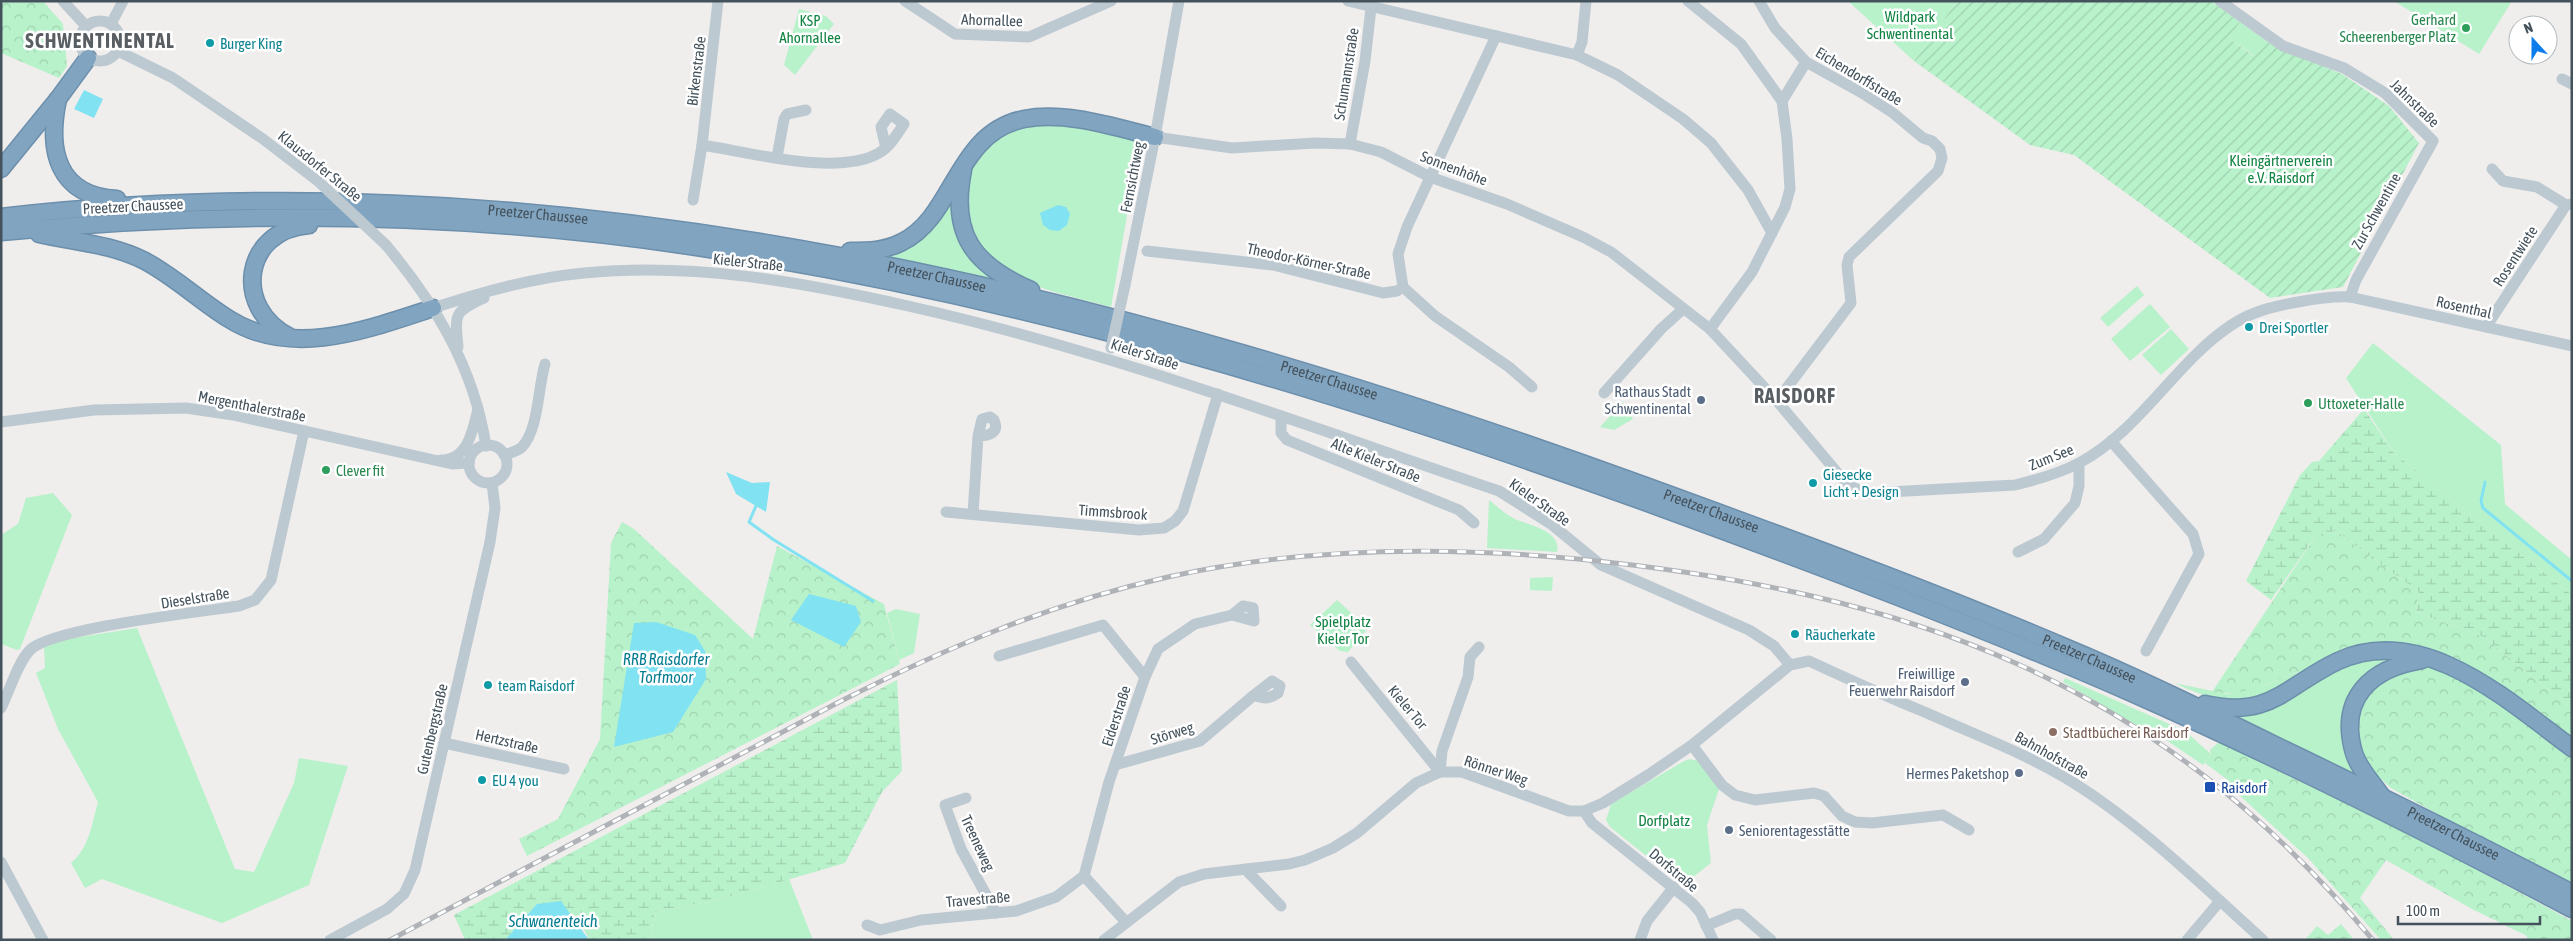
<svg xmlns="http://www.w3.org/2000/svg" width="2573" height="941" viewBox="0 0 2573 941" font-family="'Asap Condensed',sans-serif">
<style>
.green{fill:#b8f2ca}
.forest{fill:url(#forest-crowns)}
.wetland{fill:url(#wetland-marsh)}
.garden{fill:url(#garden-furrows)}
.water{fill:#81e2f2}
.lines{fill:none;stroke-linecap:round;stroke-linejoin:round}
.stream{stroke:#81e2f2;stroke-width:3}
.highway-casing{stroke:#6c8fac;stroke-width:19}
.minor{stroke:#bcc9d1;stroke-width:11}
.highway{stroke:#81a4c0;stroke-width:16}
.rail-casing{stroke:#afb3b8;stroke-width:5}
.rail{stroke:#fff;stroke-width:3;stroke-dasharray:9;stroke-linecap:butt}
.minor-bridge{stroke:#bcc9d1;stroke-width:11}
.leisure-dot{fill:#2e9e5b;stroke:#fff;stroke-width:2}
.culture-dot{fill:#0f9aa8;stroke:#fff;stroke-width:2}
.service-dot{fill:#5c6f8a;stroke:#fff;stroke-width:2}
.education-dot{fill:#8d6e63;stroke:#fff;stroke-width:2}
.transit-dot{fill:#1a4fb4;stroke:#fff;stroke-width:2}
.labels{text-anchor:middle;dominant-baseline:central;stroke-width:5;stroke-linejoin:round;paint-order:stroke}
.park-label{font-size:15px;fill:#108241;stroke:#fff}
.leisure-label{font-size:15px;fill:#27864d;stroke:#fff;text-anchor:start}
.street-label{font-size:15px;fill:#44525c;stroke:#fff}
.culture-label{font-size:15px;fill:#0d838f;stroke:#fff;text-anchor:start}
.service-label{font-size:15px;fill:#4e5e75;stroke:#fff;text-anchor:end}
.education-label{font-size:15px;fill:#785e54;stroke:#fff;text-anchor:start}
.transit-label{font-size:15px;fill:#164399;stroke:#fff;text-anchor:start}
.water-label{font-size:16px;font-style:italic;fill:#057d91;stroke:#fff}
.district-label{font-size:20px;font-weight:bold;letter-spacing:1px;fill:#595e63;stroke:#fff}
</style>
<defs>
<pattern id="forest-crowns" width="20" height="18" patternUnits="userSpaceOnUse" patternTransform="scale(1.25)"><rect width="20" height="18" fill="#b8f2ca"/><path d="M2 6a3 3 0 1 1 6 0M12 15a3 3 0 1 1 6 0" fill="none" stroke="#9fd1b0"/></pattern>
<pattern id="wetland-marsh" width="20" height="14" patternUnits="userSpaceOnUse" patternTransform="scale(1.25)"><rect width="20" height="14" fill="#b8f2ca"/><path d="M1 5h8M5 5V1M11 12h8M15 12V8" fill="none" stroke="#9fd1b0"/></pattern>
<pattern id="garden-furrows" width="10" height="10" patternUnits="userSpaceOnUse" patternTransform="scale(1.25)"><rect width="10" height="10" fill="#b8f2ca"/><path d="M-1 1l2-2M0 10L10 0M9 11l2-2" fill="none" stroke="#9fd1b0"/></pattern>
</defs>
<rect width="100%" height="100%" fill="#f0eded"/>
<g class="green">
<path d="M1848,1H1957L1914,61Z"/>
<path d="M2394,1H2512L2479,54Z"/>
<path d="M799,9L826,16L834,24L795,75L784,65Z"/>
<path d="M2240,22L2265,40L2254,56L2229,38Z"/>
<path d="M1060,124L1140,141L1111,307L1054,292L1008,276L968,234L964,186L976,158L996,137L1024,126Z"/>
<path d="M954,198L997,281L884,255Z"/>
<path d="M2137,286L2144,295L2108,327L2100,318Z"/>
<path d="M2150,304L2170,327L2130,361L2111,339Z"/>
<path d="M2171,329L2189,349L2161,375L2142,355Z"/>
<path d="M2373,343L2501,445L2505,504L2572,560V595L2394,453L2346,378Z"/>
<path d="M1623,402L1633,419L1614,430L1600,427Z"/>
<path d="M53,493L72,515L20,649L17,650L1,644V535L18,524L26,498Z"/>
<path d="M1489,500C1497,506 1506,515 1515,519C1529,525 1562,531 1557,552L1487,548Z"/>
<path d="M1553,577L1552,591L1530,590V578Z"/>
<path d="M1337,600L1368,628L1348,652L1340,651L1310,625Z"/>
<path d="M896,609L920,614L914,653L899,660L887,613Z"/>
<path d="M137,628L235,869L254,872L294,783L299,758L348,766L309,885L222,923L102,879L85,888L71,863C89,848 92,824 98,802L58,729L36,673L45,668L44,647L54,641Z"/>
<path d="M2372,657L2398,659L2358,779L2230,718L2234,712L2329,672Z"/>
<path d="M2296,672L2302,673C2290,681 2278,690 2265,696C2235,711 2201,695 2174,683L2227,694L2266,685Z"/>
<path d="M2065,678L2185,731L2211,754L2203,765L2150,729L2148,732L2063,682Z"/>
<path d="M1690,759L1698,761L1719,789L1707,825L1711,863L1683,885L1610,827L1606,820L1611,804L1684,761Z"/>
<path d="M789,879L813,940H650L655,912L718,900Z"/>
</g>
<g class="forest">
<path d="M1,1H43L63,24L67,66L59,78L1,53Z"/>
<path d="M622,522L634,529L753,639L777,546L884,604L900,664L527,856L519,839L558,819L600,739L611,543Z"/>
<path d="M2336,531L2419,592L2416,612L2484,637L2572,709V738C2482,673 2415,603 2302,673L2296,672C2269,684 2242,697 2212,692L2317,534Z"/>
<path d="M2426,663L2455,672L2572,755V886L2487,842L2391,788L2371,770L2358,751L2357,707L2376,680Z"/>
<path d="M2219,742L2431,845L2572,921V936L2569,940H2527V936L2472,909L2386,860L2360,898L2394,940H2381L2308,858L2227,784L2229,781L2205,763L2211,754L2210,750Z"/>
<path d="M2341,924L2354,940H2305L2317,926L2328,935Z"/>
</g>
<g class="wetland">
<path d="M2364,409L2394,453L2572,595V709L2484,637L2416,612L2419,592L2336,531L2317,534L2271,600L2246,581L2300,475L2312,462L2319,461Z"/>
<path d="M897,680L902,771L882,792L845,863L718,900L655,912L650,940H589L585,931L537,904L505,940H465L454,915Z"/>
</g>
<path class="garden" d="M1957,1H2211L2240,22L2229,38L2253,56L2265,40L2276,47L2342,74L2389,106L2419,143L2343,287L2270,298L2074,155L2030,145L1914,61Z"/>
<g class="water">
<path d="M84,90L103,99L94,118L74,109Z"/>
<path d="M1058,205L1066,207L1070,214L1067,225L1059,231L1050,230L1043,225L1040,213Z"/>
<path d="M726,472L752,483L770,482L766,512L736,494Z"/>
<path d="M809,594L856,606L861,622L844,647L791,620Z"/>
<path d="M656,622L695,635L705,651L706,679L673,732L614,747L634,623Z"/>
<path d="M561,901L589,940H505L537,904Z"/>
</g>
<g class="lines">
<g class="stream">
<path d="M2485,482L2481,501L2483,508L2572,581"/>
<path d="M756,506L749,522L774,540L873,601"/>
</g>
<g class="highway-casing">
<g id="highway">
<path d="M58,99C47,150 57,196 117,199"/>
<path d="M1,169L58,99L88,58"/>
<path d="M963,170C950,234 973,265 1031,290"/>
<path id="s1" d="M1,217C561,152 1120,295 1643,485C1783,536 1923,587 2060,645C2135,676 2208,712 2281,748C2379,795 2476,843 2572,893"/>
<path d="M1,232C229,210 463,212 690,246C1021,295 1342,392 1656,506C1817,565 1977,625 2134,694C2283,760 2428,833 2572,909"/>
<path d="M39,234C75,242 112,244 145,261C175,277 200,301 229,319C292,359 369,329 433,308"/>
<path d="M850,251C868,251 885,251 902,242C955,216 955,133 1024,119C1066,111 1114,127 1155,137"/>
<path d="M290,337C232,308 243,230 309,225"/>
<path d="M2205,704C2271,719 2285,686 2338,661C2423,622 2508,701 2572,748"/>
<path d="M2381,795C2372,782 2359,769 2354,753C2338,698 2371,668 2422,660"/>
</g>
</g>
<g class="minor">
<path d="M63,1L86,26"/>
<path d="M718,1L702,145C749,152 837,177 879,153C890,147 897,134 904,124L890,114L881,127L886,148"/>
<path d="M905,1L955,34L1029,37L1111,1"/>
<path d="M1348,1L1577,55L1618,75L1683,119L1711,143L1748,190L1772,233"/>
<path d="M1688,1L1741,44L1782,101"/>
<path d="M1759,1L1775,28L1806,62L1862,93L1893,113L1923,138L1932,141L1940,149L1942,158L1938,171L1849,257L1847,265L1851,303L1777,401"/>
<path d="M2220,1L2283,46L2344,68L2385,93L2433,141L2356,280L2350,297"/>
<circle cx="100" cy="41" r="20"/>
<path d="M111,24L123,1"/>
<path d="M1496,36L1407,227L1398,254L1403,287L1435,316L1509,367L1532,387"/>
<path d="M118,51L173,78L263,139L319,182"/>
<path d="M1577,55L1582,42L1586,1"/>
<path d="M2562,79L2572,84"/>
<path d="M1155,137L1232,148L1315,143L1350,144L1381,152L1430,177L1507,204L1583,237L1611,252L1710,329L1777,401L1846,483L1862,492L1871,493L2015,485C2036,480 2060,473 2079,463C2140,431 2178,359 2233,324C2253,311 2275,306 2298,302C2315,299 2333,296 2350,297L2572,346"/>
<path d="M1350,144L1365,61L1371,8"/>
<path d="M777,157L784,119L787,114L806,110"/>
<path d="M2492,169L2503,181L2537,187L2566,205"/>
<path d="M693,200L702,145"/>
<path d="M386,245C436,305 474,368 486,446"/>
<path d="M1147,251L1273,265L1383,293L1397,291L1403,287"/>
<path d="M1125,285L1155,137L1179,1"/>
<path d="M433,308C483,292 531,278 584,273C693,262 801,282 908,306C1110,351 1304,425 1499,491L1551,524L1601,565L1749,630L1774,646L1790,665"/>
<path d="M2486,327L2566,205L2572,204"/>
<path d="M1710,329L1752,272L1785,207L1790,189L1787,139L1782,101L1806,62"/>
<path d="M458,347C455,314 453,312 484,298"/>
<path d="M1604,393L1661,329L1683,309"/>
<path d="M1281,417V433L1287,440L1459,510L1474,523"/>
<path d="M1,422L94,410L186,408L233,415L452,464L469,463"/>
<path d="M2111,441L2193,534L2199,554L2146,651"/>
<circle cx="488" cy="464" r="19"/>
<path d="M504,455C510,453 518,451 522,447C539,429 538,386 545,364"/>
<path d="M441,460C468,460 473,430 478,409"/>
<path d="M946,512L1139,530L1164,528L1175,521L1183,511L1218,394"/>
<path d="M973,514L978,436C988,436 1000,433 994,420L990,417L982,419L978,436"/>
<path d="M2018,552L2044,539L2075,503L2079,486V463"/>
<path d="M999,656L1103,625L1145,677L1109,782L1084,876L1125,921"/>
<path d="M1351,662L1440,772"/>
<path d="M1145,677L1158,649L1195,624L1232,615L1254,621L1253,608L1243,606L1232,615"/>
<path d="M1,708C9,692 18,662 30,650C52,628 200,612 239,606L255,600L271,580L304,431"/>
<path d="M444,743L564,769"/>
<path d="M1692,745L1722,785L1735,795L1755,800L1814,793L1824,796L1842,816L1855,822L1872,823L1943,815L1969,830"/>
<path d="M1115,765L1200,741L1254,695C1263,700 1271,698 1278,693L1280,686L1272,681L1254,695"/>
<path d="M1440,772L1442,751L1468,677L1470,657L1479,647"/>
<path d="M966,798L945,805L961,849L996,913"/>
<path d="M1584,811L1592,823L1692,903L1700,912L1713,940"/>
<path d="M1,862L43,940"/>
<path d="M1245,869L1281,906"/>
<path d="M867,925L880,930L921,920L1016,911L1056,897L1084,876"/>
<path d="M1706,926L1735,914H1741L1771,940"/>
<path d="M330,940L387,909L404,894L415,870L490,542L495,508L492,483"/>
<path d="M1104,940L1179,882L1204,874L1289,864L1305,860L1333,848L1357,833L1416,783L1440,772H1462L1569,811H1584L1603,803L1648,775L1692,745L1790,665L1809,661C1848,679 1887,697 1927,713C1973,734 2020,751 2064,777C2135,819 2202,885 2263,940"/>
<path d="M1640,940L1647,921L1674,887"/>
<path d="M2187,940L2220,901"/>
</g>
<use href="#highway" class="highway"/>
<g class="rail-casing">
<path id="rail" d="M390,940L839,702C945,648 1052,603 1168,577C1303,547 1441,546 1578,559C1908,592 2155,679 2373,940"/>
</g>
<use href="#rail" class="rail"/>
<g class="minor-bridge">
<path d="M319,182L386,245"/>
<path d="M1111,348L1125,285"/>
</g>
</g>
<g class="leisure-dot">
<circle cx="2466" cy="28" r="5"/>
<circle cx="2308" cy="403" r="5"/>
<circle cx="326" cy="470" r="5"/>
</g>
<g class="culture-dot">
<circle cx="210" cy="43" r="5"/>
<circle cx="2249" cy="327" r="5"/>
<circle cx="1813" cy="483" r="5"/>
<circle cx="1795" cy="634" r="5"/>
<circle cx="488" cy="685" r="5"/>
<circle cx="482" cy="780" r="5"/>
</g>
<g class="service-dot">
<circle cx="1701" cy="400" r="5"/>
<circle cx="1965" cy="682" r="5"/>
<circle cx="2019" cy="773" r="5"/>
<circle cx="1729" cy="830" r="5"/>
</g>
<circle class="education-dot" cx="2053" cy="732" r="5"/>
<rect class="transit-dot" x="2204" y="781" width="12" height="12" rx="2.5"/>
<g class="labels">
<g class="park-label">
<text x="1910" y="16">Wildpark<tspan x="1910" dy="17">Schwentinental</tspan></text>
<text x="810" y="20">KSP<tspan x="810" dy="17">Ahornallee</tspan></text>
<text x="2281" y="160">Kleingärtnerverein<tspan x="2281" dy="17">e.V. Raisdorf</tspan></text>
<text x="1343" y="621">Spielplatz<tspan x="1343" dy="17">Kieler Tor</tspan></text>
<text x="1664" y="820">Dorfplatz</text>
</g>
<g class="leisure-label">
<text x="2456" y="19" text-anchor="end">Gerhard<tspan x="2456" dy="17">Scheerenberger Platz</tspan></text>
<text x="2318" y="403">Uttoxeter-Halle</text>
<text x="336" y="470">Clever fit</text>
</g>
<g class="street-label">
<text transform="translate(992 20) rotate(2)">Ahornallee</text>
<text transform="translate(696 71) rotate(-83)">Birkenstraße</text>
<text transform="translate(1346 74) rotate(-81)">Schumannstraße</text>
<text transform="translate(1859 76) rotate(31)">Eichendorffstraße</text>
<text transform="translate(2415 103) rotate(44)">Jahnstraße</text>
<text transform="translate(320 166) rotate(39)">Klausdorfer Straße</text>
<text transform="translate(1454 168) rotate(21)">Sonnenhöhe</text>
<text transform="translate(1132 177) rotate(-79)">Fernsichtweg</text>
<text transform="translate(133 206) rotate(-3)">Preetzer Chaussee</text>
<text transform="translate(2376 211) rotate(-61)">Zur Schwentine</text>
<text stroke="none"><textPath href="#s1" startOffset="538">Preetzer Chaussee</textPath></text>
<text transform="translate(2515 256) rotate(-57)">Rosentwiete</text>
<text transform="translate(1309 261) rotate(12)">Theodor-Körner-Straße</text>
<text transform="translate(748 262) rotate(6)">Kieler Straße</text>
<text stroke="none"><textPath href="#s1" startOffset="942">Preetzer Chaussee</textPath></text>
<text transform="translate(2464 307) rotate(13)">Rosenthal</text>
<text transform="translate(1145 354) rotate(18)">Kieler Straße</text>
<text stroke="none"><textPath href="#s1" startOffset="1348">Preetzer Chaussee</textPath></text>
<text transform="translate(252 406) rotate(11)">Mergenthalerstraße</text>
<text transform="translate(2051 457) rotate(-22)">Zum See</text>
<text transform="translate(1376 460) rotate(22)">Alte Kieler Straße</text>
<text transform="translate(1540 502) rotate(35)">Kieler Straße</text>
<text stroke="none"><textPath href="#s1" startOffset="1752">Preetzer Chaussee</textPath></text>
<text transform="translate(1113 512) rotate(4)">Timmsbrook</text>
<text transform="translate(195 598) rotate(-9)">Dieselstraße</text>
<text stroke="none"><textPath href="#s1" startOffset="2158">Preetzer Chaussee</textPath></text>
<text transform="translate(1408 707) rotate(50)">Kieler Tor</text>
<text transform="translate(1116 716) rotate(-72)">Eiderstraße</text>
<text transform="translate(432 729) rotate(-77)">Gutenbergstraße</text>
<text transform="translate(1172 733) rotate(-18)">Störweg</text>
<text transform="translate(507 741) rotate(13)">Hertzstraße</text>
<text transform="translate(2052 755) rotate(29)">Bahnhofstraße</text>
<text transform="translate(1496 770) rotate(18)">Rönner Weg</text>
<text stroke="none"><textPath href="#s1" startOffset="2562">Preetzer Chaussee</textPath></text>
<text transform="translate(978 843) rotate(65)">Treeneweg</text>
<text transform="translate(1674 870) rotate(40)">Dorfstraße</text>
<text transform="translate(978 899) rotate(-5)">Travestraße</text>
</g>
<g class="culture-label">
<text x="220" y="43">Burger King</text>
<text x="2259" y="327">Drei Sportler</text>
<text x="1823" y="474">Giesecke<tspan x="1823" dy="17">Licht + Design</tspan></text>
<text x="1805" y="634">Räucherkate</text>
<text x="498" y="685">team Raisdorf</text>
<text x="492" y="780">EU 4 you</text>
</g>
<g class="service-label">
<text x="1691" y="391">Rathaus Stadt<tspan x="1691" dy="17">Schwentinental</tspan></text>
<text x="1955" y="673">Freiwillige<tspan x="1955" dy="17">Feuerwehr Raisdorf</tspan></text>
<text x="2009" y="773">Hermes Paketshop</text>
<text x="1739" y="830" text-anchor="start">Seniorentagesstätte</text>
</g>
<g class="education-label">
<text x="2063" y="732">Stadtbücherei Raisdorf</text>
</g>
<g class="transit-label">
<text x="2221" y="787">Raisdorf</text>
</g>
<g class="water-label">
<text x="666" y="659">RRB Raisdorfer<tspan x="666" dy="18">Torfmoor</tspan></text>
<text x="553" y="921">Schwanenteich</text>
</g>
<g class="district-label">
<text x="100" y="40">SCHWENTINENTAL</text>
<text x="1795" y="395">RAISDORF</text>
</g>
</g>
<rect width="2573" height="941" fill="none" stroke="#44525c" stroke-width="5"/>
<g transform="translate(2533 40) rotate(339)"><circle r="24" fill="#ffffff" stroke="#b4babe"/>
<path d="M0-4L9 19L0 12L-9 19Z" fill="#0c7deb"/>
<text y="-8" font-size="14" font-weight="bold" text-anchor="middle" fill="#44525c">N</text>
</g>
<path d="M2398 916v8h142v-8" fill="none" stroke="#44525c" stroke-width="2.5"/>
<text x="2406" y="916" font-size="15" fill="#44525c" stroke="#ffffff" stroke-width="4" paint-order="stroke">100 m</text>
</svg>
